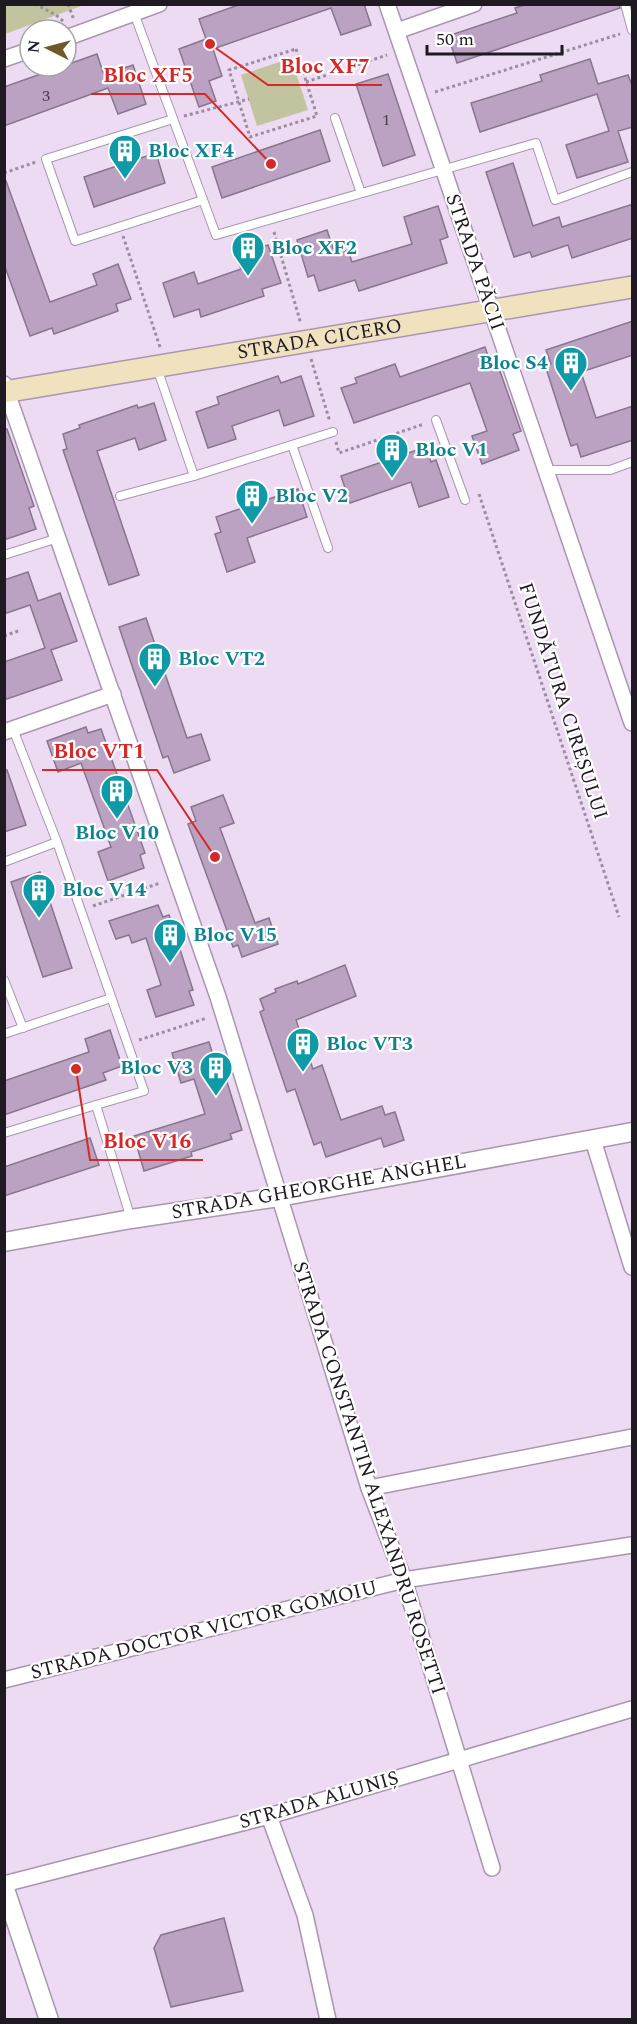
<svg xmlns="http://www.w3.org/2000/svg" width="637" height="2024" viewBox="0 0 637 2024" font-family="Spectral,serif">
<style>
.green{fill:#c1c49f}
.building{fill:#bba2c3;stroke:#87768d;stroke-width:1.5}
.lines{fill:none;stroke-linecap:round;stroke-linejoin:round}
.service-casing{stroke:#a897ae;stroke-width:10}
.minor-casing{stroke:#a897ae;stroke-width:18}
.tertiary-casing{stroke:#a897ae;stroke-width:21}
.secondary-casing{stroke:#a897ae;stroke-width:24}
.path{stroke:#9c8ea1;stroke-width:3;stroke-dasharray:3 3;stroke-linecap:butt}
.service{stroke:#fff;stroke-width:8}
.minor{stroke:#fff;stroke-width:15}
.tertiary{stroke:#fff;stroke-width:18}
.secondary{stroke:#f0e2be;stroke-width:21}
.labels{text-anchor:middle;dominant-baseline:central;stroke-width:4.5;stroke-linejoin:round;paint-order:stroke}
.number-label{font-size:16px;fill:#463b4a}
.culture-label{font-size:20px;font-weight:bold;fill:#0d838f;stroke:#fff;text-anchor:start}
.street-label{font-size:20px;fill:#1f1922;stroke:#fff}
.leader{fill:none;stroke:#d62828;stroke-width:2}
.callout-dot{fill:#d62828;stroke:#fff;stroke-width:2}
.callout-label{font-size:21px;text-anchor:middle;font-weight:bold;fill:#d62828;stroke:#fff;stroke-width:4.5;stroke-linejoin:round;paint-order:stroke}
</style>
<rect width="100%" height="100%" fill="#eddaf3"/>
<g class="green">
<path d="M5,4H84V5L5,34Z"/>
<path d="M291,58L308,110L257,126L241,75Z"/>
</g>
<g class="building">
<path d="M241,4H364L371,25L341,35L331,8L213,49L222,76L209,81L216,101L199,107L179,49L206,39L199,19Z"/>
<path d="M527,4H619L620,8L457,63L448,36L517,13L515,8Z"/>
<path d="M97,54L104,75L133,65L146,104L118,114L108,88L4,126V87Z"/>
<path d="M590,59L598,84L628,75L633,88V127L618,131L628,162L577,178L566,145L609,131L597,94L480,132L471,103L542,81L540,75Z"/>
<path d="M388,74L415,155L383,166L356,84Z"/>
<path d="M320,130L330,161L222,198L212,167Z"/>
<path d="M156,153L165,183L94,207L84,177Z"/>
<path d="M513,163L533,226L559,217L562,227L633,204V238L572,258L568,245L532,257L530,252L514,257L486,172Z"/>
<path d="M6,181L50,302L97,285L93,274L118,264L131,299L116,304L118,311L54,334L52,328L30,336L4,264V182Z"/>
<path d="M438,206L448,237L440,240L447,263L359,291L355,280L319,291L314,275L308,277L297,240L327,230L335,254L348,250L352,262L412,244L404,217Z"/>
<path d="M268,245L281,283L262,289L264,296L201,317L199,309L174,317L163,283L194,272L198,284L241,269L236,256Z"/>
<path d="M633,321V355L581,372L596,418L633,406V440L581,457L577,444L571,446L545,365L551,364L546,350Z"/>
<path d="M485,347L489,359L495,357L521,431L513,434L519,450L482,464L472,436L487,431L470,383L354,423L341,388L357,383L355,378L395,364L400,377Z"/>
<path d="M278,376L281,383L301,376L314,416L284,426L279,410L232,426L236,439L208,448L196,412L219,404L217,397Z"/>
<path d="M154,403L166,440L139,450L135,438L97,451L139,575L109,585L63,450L67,449L63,434L80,428L79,425L137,405L138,408Z"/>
<path d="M4,429H7L34,506L29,508L36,529L4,540Z"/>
<path d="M426,447L431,462L436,460L449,497L419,507L411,482L350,503L341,476Z"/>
<path d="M298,489L307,517L247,538L255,562L227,572L215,534L221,532L216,517Z"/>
<path d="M28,572L38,601L60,593L77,641L51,650L62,680L4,700V662L45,648L30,605L4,614V580Z"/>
<path d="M146,618L187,738L201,734L210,760L174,773L168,756L163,758L119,627Z"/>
<path d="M86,727L88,733L101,729L145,853L140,855L144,868L108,881L98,852L111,847L81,763L58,772L47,741Z"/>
<path d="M7,770L26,825L4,832V771Z"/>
<path d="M223,795L234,823L220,828L255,923L269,918L278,944L242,957L238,945L233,947L188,824L196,821L191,807Z"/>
<path d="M40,872L72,968L43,977L11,882Z"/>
<path d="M158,905L163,917L169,915L193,990L189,991L194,1005L156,1017L147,990L161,985L146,938L132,943L129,935L116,939L109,921Z"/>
<path d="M345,965L356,996L296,1020L313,1069L322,1065L341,1120L382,1106L385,1115L395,1112L404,1140L384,1147L381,1138L326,1157L321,1142L314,1145L295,1089L287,1092L260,1012L264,1010L260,999L276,992L275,989L297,981L298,984Z"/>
<path d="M110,1030L122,1066L103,1073L106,1080L4,1115V1081L89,1052L85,1039Z"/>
<path d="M209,1042L213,1055L218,1053L242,1130L230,1134L232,1139L191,1152L192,1156L144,1171L134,1136L205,1114L194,1079L181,1083L172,1053Z"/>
<path d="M90,1138L99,1165L4,1196V1167Z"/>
<path d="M224,1918L243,1991L171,2007L154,1948L161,1935Z"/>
</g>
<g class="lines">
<g class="service-casing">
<g id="service">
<path d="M625,4L632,30"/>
<path d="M134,13L216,235L536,143L555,200L632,172"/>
<path d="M335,118L361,193"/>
<path d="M173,119L46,159L75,241L203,200"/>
<path d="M157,368L194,476"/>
<path d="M436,420L465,500"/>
<path d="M292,445L328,548"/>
<path d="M546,470H610L632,462"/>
<path d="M120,496L194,476L333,432"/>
<path d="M4,555L58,538"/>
<path d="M13,729L57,842L144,1091L96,1105L131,1219"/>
<path d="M4,862L57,842"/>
<path d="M4,980L23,1028"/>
<path d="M4,1034L111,998"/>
<path d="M4,1133L96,1105"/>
</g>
</g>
<g class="minor-casing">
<g id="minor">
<path d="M387,4L632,723"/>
<path d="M397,31L474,4"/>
<path d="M66,38L159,4"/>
<path d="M4,59L30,50"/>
<path d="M4,384L218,997L369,1488L404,1580L492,1868"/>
<path d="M4,732L113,694"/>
<path d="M593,1140L632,1267"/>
<path d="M369,1488L632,1437"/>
<path d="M4,1680L404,1580L632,1545"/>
<path d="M269,1816L305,1915L328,2020"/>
<path d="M4,1884L269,1816L632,1709"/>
</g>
</g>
<g class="tertiary-casing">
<g id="tertiary">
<path d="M4,1242L131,1219L279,1197L632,1132"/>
<path d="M4,1886L49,2020"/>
</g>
</g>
<g class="secondary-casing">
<g id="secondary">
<path id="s1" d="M4,392L632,287"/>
</g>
</g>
<g class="path">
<path d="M35,4L56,15L63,21"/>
<path d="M68,4L74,20"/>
<path d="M296,49L317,116L250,137L229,70Z"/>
<path d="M306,82L387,55"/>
<path d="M435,92L620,34"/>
<path d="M184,116L249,99"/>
<path d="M4,173L36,162"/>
<path d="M274,232L301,324"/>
<path d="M123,236L160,347"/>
<path d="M311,359L330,422"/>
<path d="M336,442L339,453L424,424"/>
<path d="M479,494L619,917"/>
<path d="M4,636L21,630"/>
<path d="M93,906L160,883"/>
<path d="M139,1040L207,1018"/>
</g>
<use href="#service" class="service"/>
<use href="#minor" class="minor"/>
<use href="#tertiary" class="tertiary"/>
<use href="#secondary" class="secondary"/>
</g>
<defs>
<g id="building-pin" transform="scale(1.725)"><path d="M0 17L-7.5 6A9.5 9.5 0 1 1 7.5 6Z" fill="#0f9aa8" stroke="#fff"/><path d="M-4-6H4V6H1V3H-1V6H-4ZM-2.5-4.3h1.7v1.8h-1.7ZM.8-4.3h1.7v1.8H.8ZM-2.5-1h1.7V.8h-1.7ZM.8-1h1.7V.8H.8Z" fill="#fff"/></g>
</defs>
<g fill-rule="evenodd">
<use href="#building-pin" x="125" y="151"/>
<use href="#building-pin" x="248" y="248"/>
<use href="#building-pin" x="571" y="363"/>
<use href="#building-pin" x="392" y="450"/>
<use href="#building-pin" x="252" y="496"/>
<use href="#building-pin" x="155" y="659"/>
<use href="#building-pin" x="117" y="791"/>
<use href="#building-pin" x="39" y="890"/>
<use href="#building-pin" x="170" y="935"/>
<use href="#building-pin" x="303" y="1044"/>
<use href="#building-pin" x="216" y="1068"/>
</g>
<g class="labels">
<g class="number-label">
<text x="46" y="96">3</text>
<text x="386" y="120">1</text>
</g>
<g class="culture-label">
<text x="148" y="151">Bloc XF4</text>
<text x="271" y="248">Bloc XF2</text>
<text x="548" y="363" text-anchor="end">Bloc S4</text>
<text x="415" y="450">Bloc V1</text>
<text x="275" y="496">Bloc V2</text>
<text x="178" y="659">Bloc VT2</text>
<text x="117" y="833" text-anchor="middle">Bloc V10</text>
<text x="62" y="890">Bloc V14</text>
<text x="193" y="935">Bloc V15</text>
<text x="326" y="1044">Bloc VT3</text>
<text x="193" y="1068" text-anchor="end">Bloc V3</text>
</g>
<g class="street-label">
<text transform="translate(475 262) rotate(71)">STRADA PĂCII</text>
<text stroke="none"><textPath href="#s1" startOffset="320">STRADA CICERO</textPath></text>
<text transform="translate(563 701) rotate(72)">FUNDĂTURA CIREȘULUI</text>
<text transform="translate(319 1187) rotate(-10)">STRADA GHEORGHE ANGHEL</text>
<text transform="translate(369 1478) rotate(72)">STRADA CONSTANTIN ALEXANDRU ROSETTI</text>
<text transform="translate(204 1630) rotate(-14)">STRADA DOCTOR VICTOR GOMOIU</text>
<text transform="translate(319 1800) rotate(-16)">STRADA ALUNIȘ</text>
</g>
</g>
<path class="leader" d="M210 44L268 85H382M271 164L205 94H91M215 857L157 770H42M76 1069L90 1160H203"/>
<g class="callout-dot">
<circle cx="210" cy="44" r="6"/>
<circle cx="271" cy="164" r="6"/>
<circle cx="215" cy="857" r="6"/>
<circle cx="76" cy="1069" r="6"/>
</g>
<g class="callout-label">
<text x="325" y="73">Bloc XF7</text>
<text x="148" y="82">Bloc XF5</text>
<text x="99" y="758">Bloc VT1</text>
<text x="147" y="1148">Bloc V16</text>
</g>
<rect width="637" height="2024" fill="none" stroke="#1f1922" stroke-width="12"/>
<g transform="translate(48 48) rotate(276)"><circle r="28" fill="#ffffff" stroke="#a5a3a7" stroke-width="1.5"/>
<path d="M0-4.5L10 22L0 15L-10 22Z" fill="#6f5929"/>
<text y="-9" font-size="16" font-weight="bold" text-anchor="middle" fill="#1f1922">N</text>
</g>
<path d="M427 45v9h135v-9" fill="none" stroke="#1f1922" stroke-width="3"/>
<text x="436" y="45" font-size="18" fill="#1f1922" stroke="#ffffff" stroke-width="4.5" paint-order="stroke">50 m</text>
</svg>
